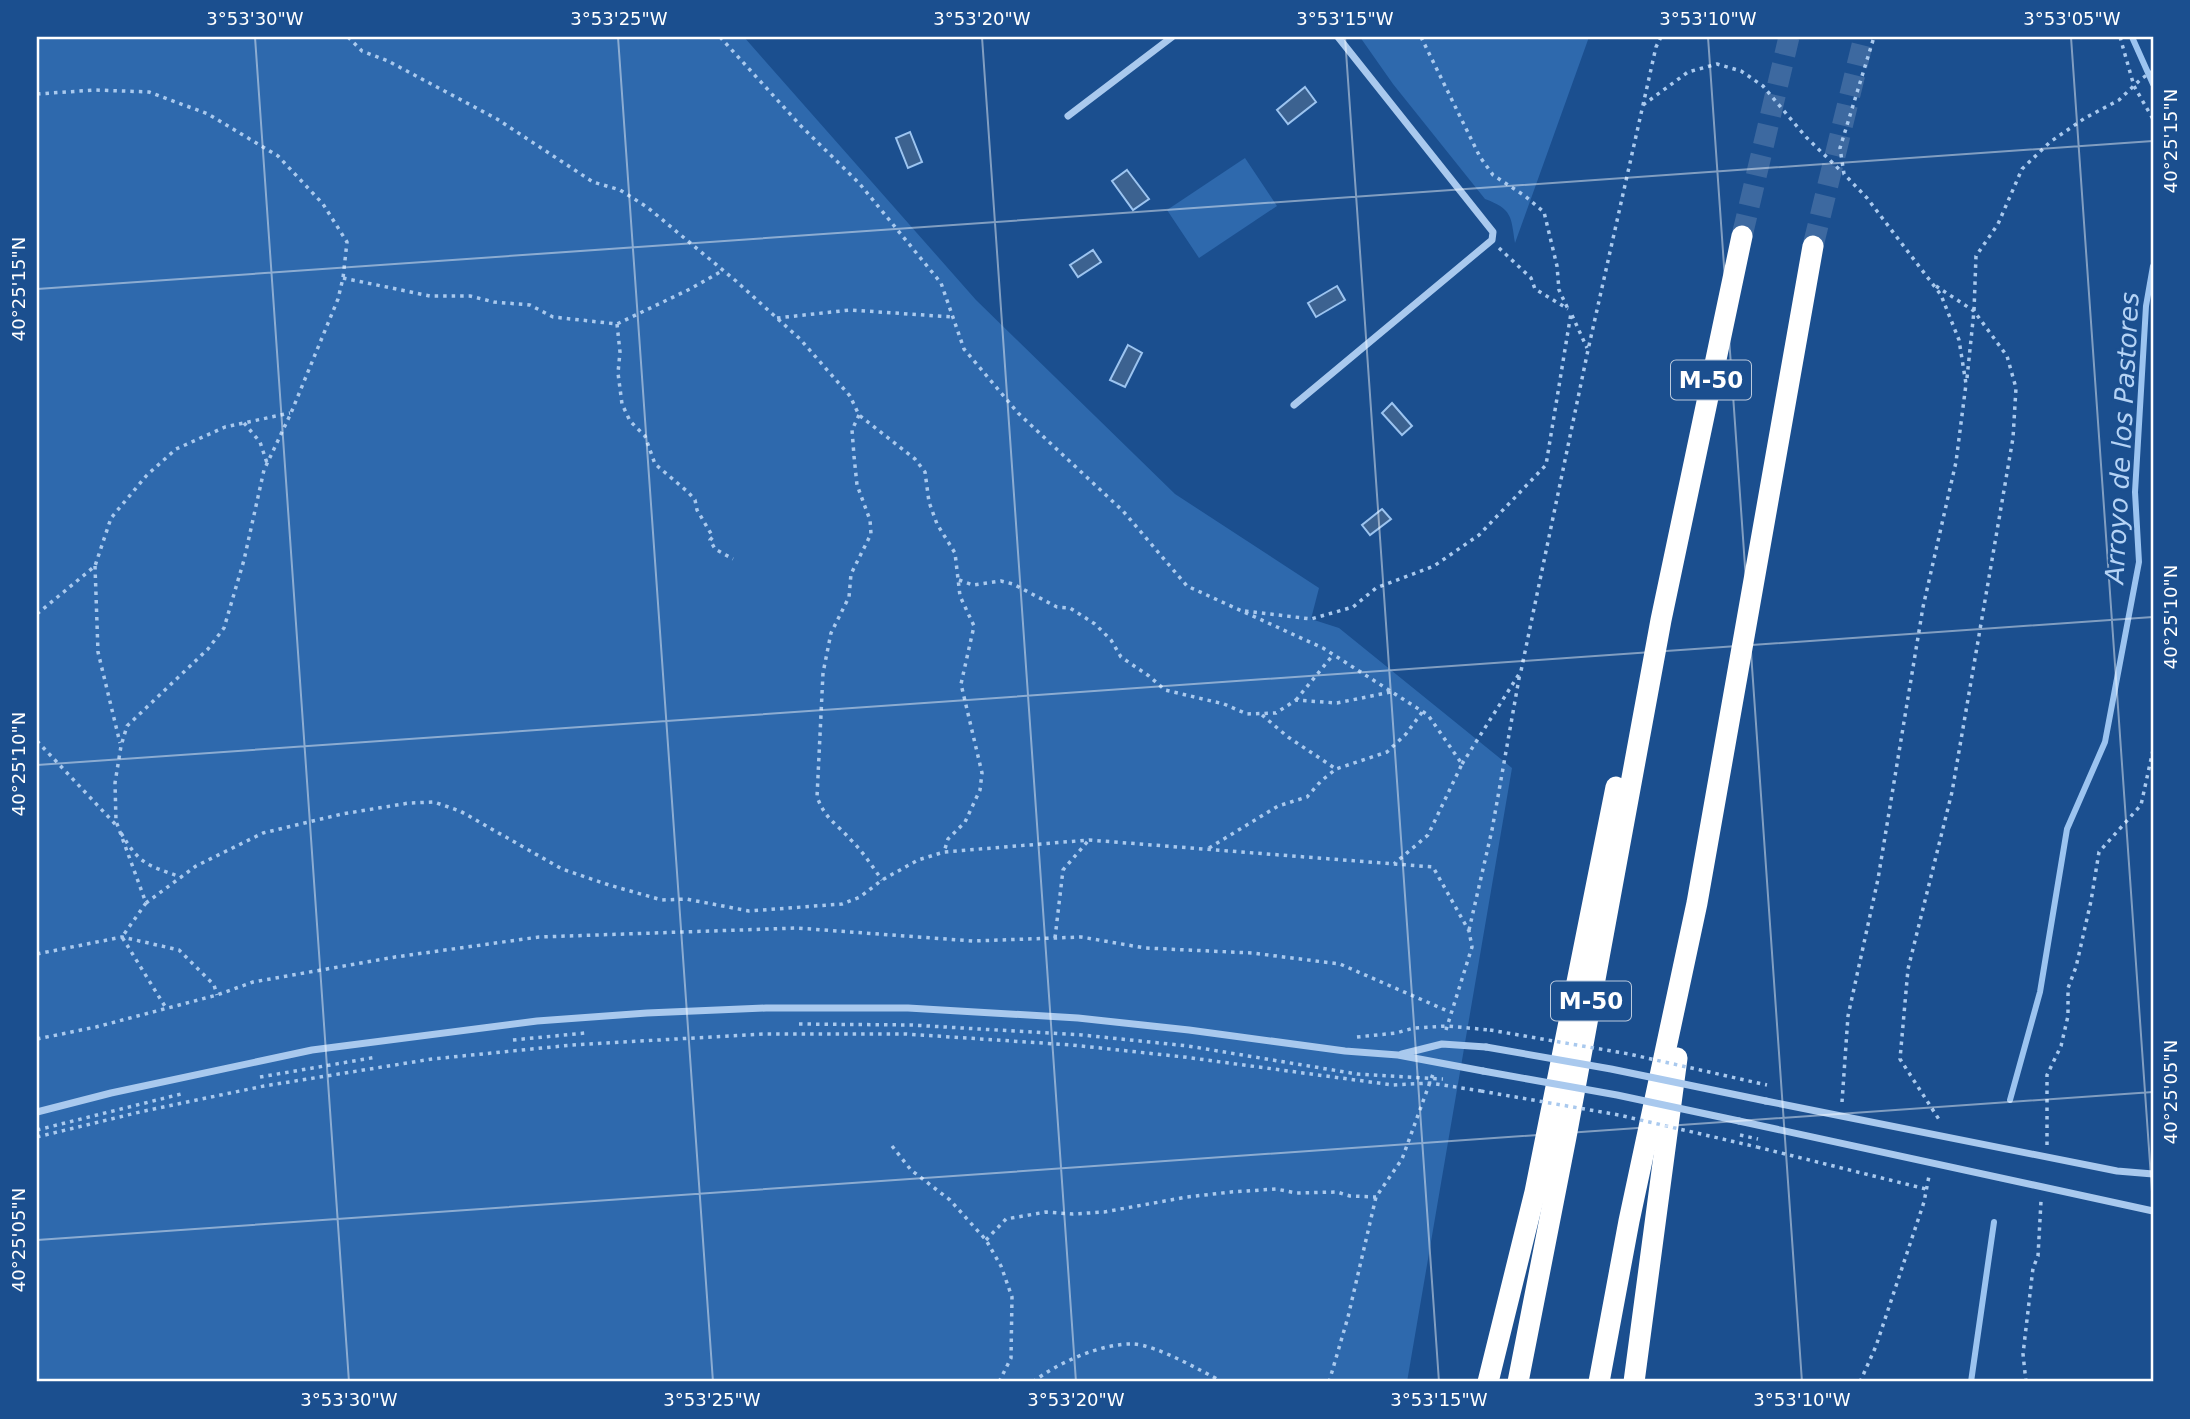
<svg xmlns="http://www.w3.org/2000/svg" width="2190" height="1419" viewBox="0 0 2190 1419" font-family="'DejaVu Sans',sans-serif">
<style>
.green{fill:#2e69ad}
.water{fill:#3c6290;stroke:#9cc4f0;stroke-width:2}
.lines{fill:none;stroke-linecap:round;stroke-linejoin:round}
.stream{stroke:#9cc4f0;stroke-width:6}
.highway-tunnel{stroke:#3d69a0;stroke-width:21;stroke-dasharray:21 10;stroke-linecap:butt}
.path{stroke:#a9c9ee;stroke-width:3.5;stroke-dasharray:3.5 5;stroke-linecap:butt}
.street{stroke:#a9c9ee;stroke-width:7}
.highway{stroke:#fff;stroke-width:21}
.path-bridge{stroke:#a9c9ee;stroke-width:3.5;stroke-dasharray:3.5 5;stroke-linecap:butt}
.street-bridge{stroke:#a9c9ee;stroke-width:7}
.ticks{fill:none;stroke:#fff;stroke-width:2;stroke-opacity:0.45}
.labels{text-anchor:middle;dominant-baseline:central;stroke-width:5;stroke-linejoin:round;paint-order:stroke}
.shield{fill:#1b4f8f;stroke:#bbcadd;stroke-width:2}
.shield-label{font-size:23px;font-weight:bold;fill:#fff}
.water-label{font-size:26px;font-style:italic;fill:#b5d3f5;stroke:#1b4f8f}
.neatline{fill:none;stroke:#fff;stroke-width:2.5}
.ticks-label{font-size:18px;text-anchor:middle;fill:#fff}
</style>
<rect width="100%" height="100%" fill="#1b4f8f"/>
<g class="green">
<path d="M37,37H744L976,300L1175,494L1319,588L1311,619L1339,628L1512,768L1407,1382H37Z"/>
<path d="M1360,37H1589L1515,243C1511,216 1512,209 1485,199L1393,84Z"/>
<path d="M1245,158L1277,206L1199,258L1167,210Z"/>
</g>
<g class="water">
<path d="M1305,87L1316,102L1288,124L1277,110Z"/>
<path d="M910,132L922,162L908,168L896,138Z"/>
<path d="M1127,170L1149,199L1133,210L1112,181Z"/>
<path d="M1093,250L1101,262L1078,277L1070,265Z"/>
<path d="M1337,286L1345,300L1316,317L1308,303Z"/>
<path d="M1128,345L1142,353L1125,387L1110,380Z"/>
<path d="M1392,403L1412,426L1402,435L1382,413Z"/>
<path d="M1382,509L1391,519L1370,535L1362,525Z"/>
</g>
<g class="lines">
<g class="stream">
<path d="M2132,37L2153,84"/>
<path d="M2010,1100L2040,992L2067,829L2105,742L2139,562L2135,492L2146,306L2153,266"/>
<path d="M1971,1382L1994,1222"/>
</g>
<g class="highway-tunnel">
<path d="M1742,236L1789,37"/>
<path d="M1813,246L1864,37"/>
</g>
<g class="path">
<path d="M348,37L362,51L388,61L497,119L593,182L620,190L647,207L736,281L800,339L850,396L859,415L915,459L925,472L929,502L937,524L955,553L960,596L974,626L961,684L982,773L980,790L965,822L948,839L944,852"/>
<path d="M720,37L801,126L859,183L941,283L964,349L1018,413L1123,511L1187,586L1323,648L1428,715L1462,764L1428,835L1394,864"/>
<path d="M1421,37L1480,157L1493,175L1525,196L1544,212L1557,266L1559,290L1568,309"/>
<path d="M2120,37L2134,86L2153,119"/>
<path d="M37,94L95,90L149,92L208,114L278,156L323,204L347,242L343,278L338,299L291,413L264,470L244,560L224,628L208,649L127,726L121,746L115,783L116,821L146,903L196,866L263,833L342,814L409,803L434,802L460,811L562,869L609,885L662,900L686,899L749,911L842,904L860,897L882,880L918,860L944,852L1089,840L1433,867L1469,931L1472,947L1446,1030"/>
<path d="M1643,105L1688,72L1717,64L1741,71L1763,86L1806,137L1842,172"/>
<path d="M1499,248L1531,278L1535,289L1568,309"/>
<path d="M343,278L430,296H470L494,302L530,305L553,317L617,324L690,289L722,271"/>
<path d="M1936,286L1974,311L2007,356L2016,388L2013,438L1952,792L1908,969L1900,1059L1940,1121"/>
<path d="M777,318L850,310L953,317"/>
<path d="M617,324L620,352L618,373L622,404L630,421L645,436L655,464L688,492L695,500L697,510L713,537L710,540L715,549L733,559"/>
<path d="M1967,378L1974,311L1976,256L1998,224L2022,169L2050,142L2085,118L2119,100L2141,79L2153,71"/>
<path d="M859,415L852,430L854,456L857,485L870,520L871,534L851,574L849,597L831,633L823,673L817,797C826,820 835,822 851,840C863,852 872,866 882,880"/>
<path d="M244,423L260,442L267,463"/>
<path d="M95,566L98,652L120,743"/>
<path d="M959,580L973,585L1001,581L1013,584L1057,607L1070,608L1095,624L1111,640L1121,657L1149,676L1165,690L1224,704L1247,714L1276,713L1296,700L1337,703L1391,692"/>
<path d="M1245,611L1311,619L1353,607L1376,588L1434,566L1479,535L1546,465L1571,313L1587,348"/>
<path d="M37,614L95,566L111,518L147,475L176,449L225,427L290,413"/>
<path d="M1296,700L1333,655"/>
<path d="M1262,715L1288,737L1336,769"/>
<path d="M37,741L117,826"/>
<path d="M1462,764L1521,671L1588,350L1656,47L1661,37"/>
<path d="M121,833C140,865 147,865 181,877"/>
<path d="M1209,848L1278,806L1307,797L1321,781L1336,769L1387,752L1406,734L1423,711"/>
<path d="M146,903L122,937L166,1008"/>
<path d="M1469,930L1492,830L1520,673"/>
<path d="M1055,938L1063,870L1088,841"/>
<path d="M37,954L122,937L179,950L214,985L217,995"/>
<path d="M799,1024L911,1025L1082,1035L1188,1046L1357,1074L1443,1079"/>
<path d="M1357,1037L1396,1033L1414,1028L1447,1026L1490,1030"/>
<path d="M37,1039L96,1027L217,995L253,982L395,957L539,937L797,928L973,941L1081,937L1145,948L1252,953L1340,964L1450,1012"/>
<path d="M513,1040L585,1033"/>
<path d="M260,1077L377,1057"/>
<path d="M1842,1102L1848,1016L1878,879L1923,607L1956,462L1966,384L1959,340L1941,295L1867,198L1844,174L1840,148L1874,37"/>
<path d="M37,1130L181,1094"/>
<path d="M37,1137L144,1111L264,1086L432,1059L572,1045L763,1034H906L1072,1045L1184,1057L1393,1085L1430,1083L1481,1091"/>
<path d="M2047,1145V1075L2061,1046L2068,1016V988L2076,967L2091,901L2099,852L2141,805L2153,750"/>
<path d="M892,1146L911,1170L950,1200L986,1240L1001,1266L1012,1297L1011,1358L999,1382"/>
<path d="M1757,1147L1926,1189"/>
<path d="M986,1240L1006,1219L1046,1212L1073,1214L1104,1212L1187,1197L1231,1192L1276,1189L1296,1193L1337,1192L1350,1196L1376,1197"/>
<path d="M1033,1382C1057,1363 1102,1343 1133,1344C1157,1345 1201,1371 1223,1382"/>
<path d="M1329,1382L1348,1317L1376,1197L1402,1159L1433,1074"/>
<path d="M1860,1382L1876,1346L1924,1202L1929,1176"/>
<path d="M2026,1382L2023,1354L2033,1268L2038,1256L2041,1201"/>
</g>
<g class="street">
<path d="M1068,116L1172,37"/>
<path d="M1294,405L1492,240L1493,232L1338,37"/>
<path d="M1402,1054L1442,1044L1486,1047"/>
<path d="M1766,1101L2117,1171L2153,1174"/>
<path d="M37,1112L111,1093L312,1050L537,1021L647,1013L766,1008H908L1078,1018L1189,1030L1345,1051L1398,1055L1483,1071"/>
<path d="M1739,1121L2153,1211"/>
</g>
<g class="highway">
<path d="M1488,1382L1535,1192L1616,787"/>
<path d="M1518,1382L1566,1137L1661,620L1742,236"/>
<path d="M1599,1382L1629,1221L1697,903L1813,246"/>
<path d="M1634,1382L1677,1058"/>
</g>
<g class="path-bridge">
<path d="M1490,1030L1629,1054L1767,1085"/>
<path d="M1481,1091L1619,1115L1757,1147"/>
<path d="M1740,1135L1758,1139"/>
</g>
<g class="street-bridge">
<path d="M1486,1047L1611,1069L1766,1101"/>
<path d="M1483,1071L1617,1095L1739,1121"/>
</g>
</g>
<path class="ticks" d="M255,37L349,1382M618,37L713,1382M982,37L1076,1382M1345,37L1439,1382M1708,37L1802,1382M2071,37L2153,1206M37,289L2153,141M37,765L2153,617M37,1240L2153,1092"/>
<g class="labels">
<g class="shield">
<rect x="1671" y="360.5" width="80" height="39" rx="5"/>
<rect x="1551" y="981.5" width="80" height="39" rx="5"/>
</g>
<g class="shield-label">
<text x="1711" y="380">M-50</text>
<text x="1591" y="1001">M-50</text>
</g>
<g class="water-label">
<text transform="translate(2122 438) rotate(-87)">Arroyo de los Pastores</text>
</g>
</g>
<rect width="2190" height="1419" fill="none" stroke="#1b4f8f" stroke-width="77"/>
<rect x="38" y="38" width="2114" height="1342" class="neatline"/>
<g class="ticks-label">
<text x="255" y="25">3°53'30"W</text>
<text x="619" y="25">3°53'25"W</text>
<text x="982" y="25">3°53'20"W</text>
<text x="1345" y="25">3°53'15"W</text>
<text x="1708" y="25">3°53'10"W</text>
<text x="2072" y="25">3°53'05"W</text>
<text transform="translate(2171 141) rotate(-90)" y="6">40°25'15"N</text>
<text transform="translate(19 289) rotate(-90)" y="6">40°25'15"N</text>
<text transform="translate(2171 617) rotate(-90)" y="6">40°25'10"N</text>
<text transform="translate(19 764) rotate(-90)" y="6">40°25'10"N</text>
<text transform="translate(2171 1092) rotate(-90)" y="6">40°25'05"N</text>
<text transform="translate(19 1240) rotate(-90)" y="6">40°25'05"N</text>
<text x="349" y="1406">3°53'30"W</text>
<text x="712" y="1406">3°53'25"W</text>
<text x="1076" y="1406">3°53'20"W</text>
<text x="1439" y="1406">3°53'15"W</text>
<text x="1802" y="1406">3°53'10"W</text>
</g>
</svg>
